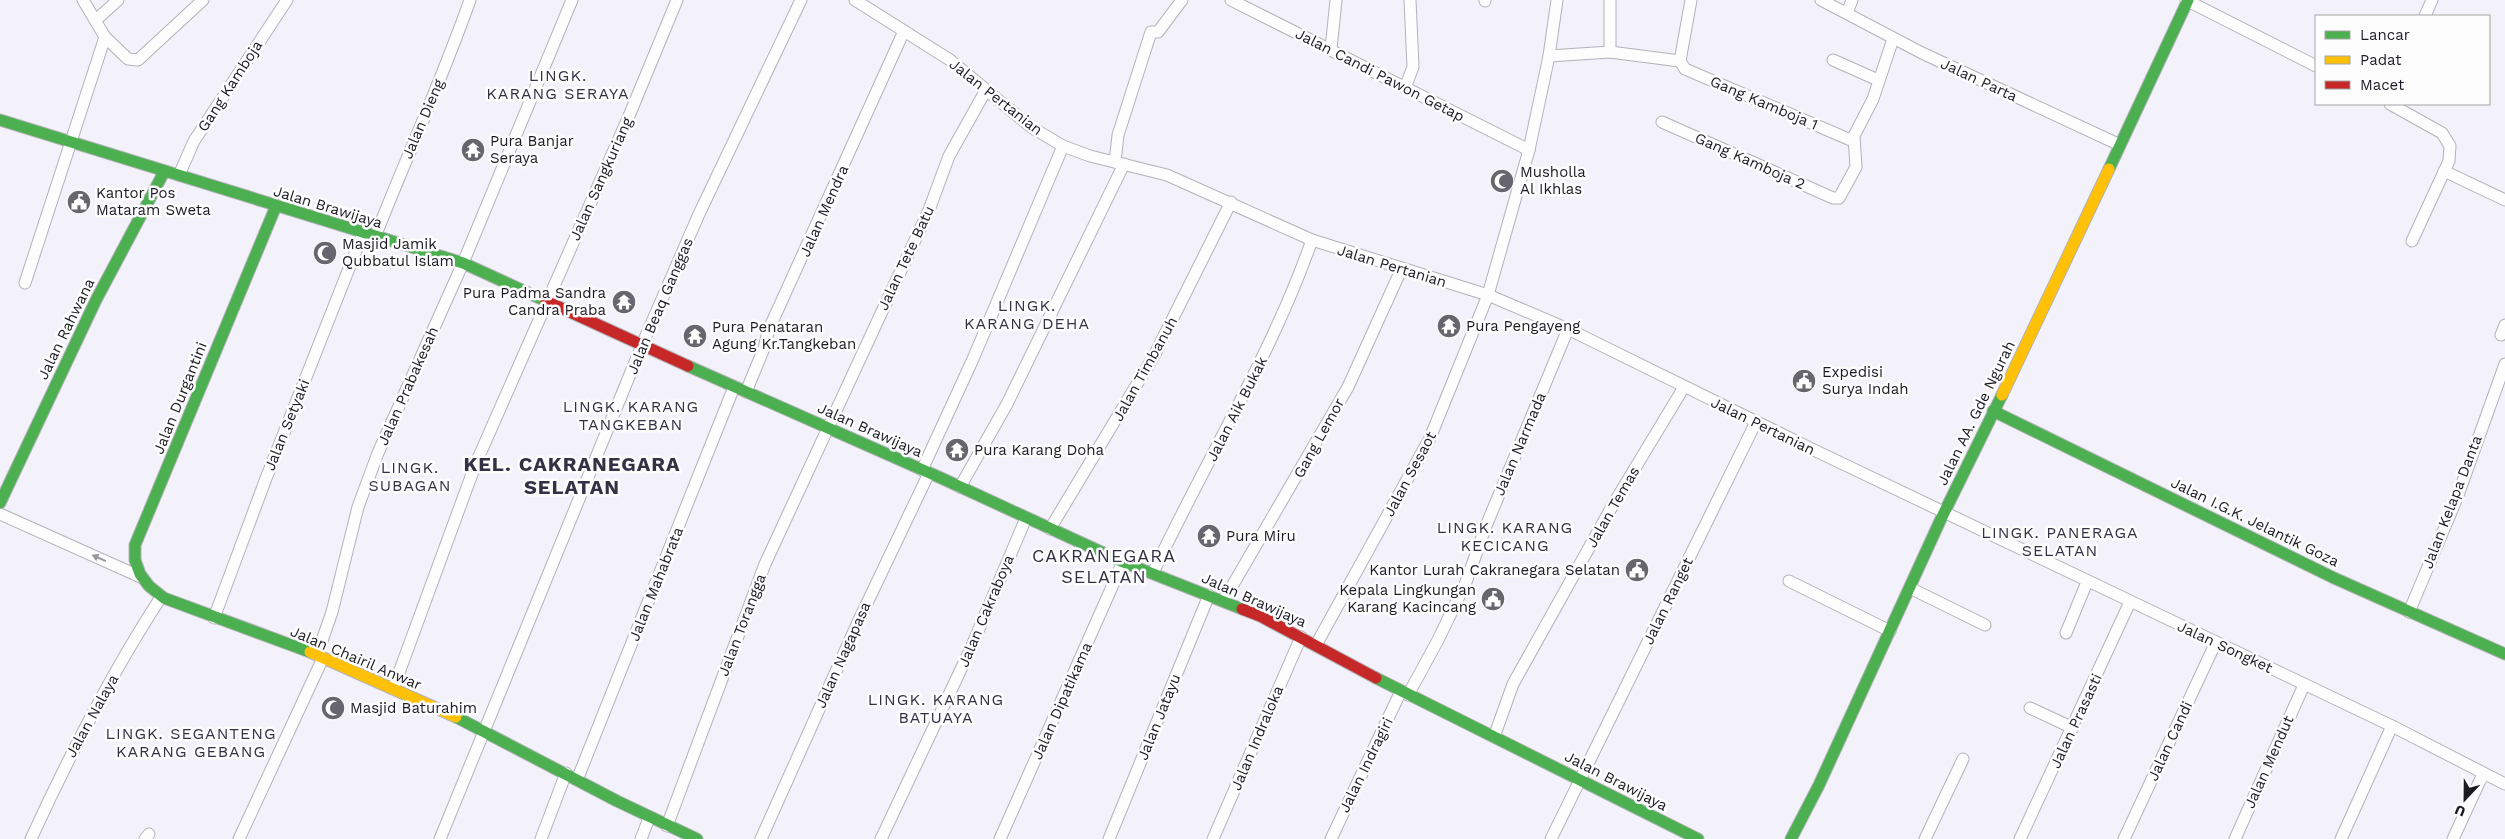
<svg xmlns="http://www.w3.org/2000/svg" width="2505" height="839" viewBox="0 0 2505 839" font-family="'Work Sans',sans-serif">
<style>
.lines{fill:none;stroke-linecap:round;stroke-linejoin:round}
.street-casing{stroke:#b3b2ba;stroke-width:13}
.fast-casing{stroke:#b3b2ba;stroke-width:13}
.slow-casing{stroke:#b3b2ba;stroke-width:13}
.jam-casing{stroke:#b3b2ba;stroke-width:13}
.street{stroke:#fdfdfe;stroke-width:11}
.fast{stroke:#4caf50;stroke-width:11}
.slow{stroke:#ffc107;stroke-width:11}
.jam{stroke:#c62828;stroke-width:11}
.oneway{fill:#98979b}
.labels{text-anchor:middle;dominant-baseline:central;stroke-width:5;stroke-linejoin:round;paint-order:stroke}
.street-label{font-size:15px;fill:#1c1b23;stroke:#fdfdfd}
.poi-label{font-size:15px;fill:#1c1b23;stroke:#fdfdfd;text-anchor:start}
.neighbourhood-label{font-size:16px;letter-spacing:1px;fill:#343144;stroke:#fdfdfd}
.quarter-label{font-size:18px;letter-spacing:1px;fill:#343144;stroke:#fdfdfd}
.district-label{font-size:20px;font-weight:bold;letter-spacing:1px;fill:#343144;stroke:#fdfdfd}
</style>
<rect width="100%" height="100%" fill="#f3f2fa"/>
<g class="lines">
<g class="street-casing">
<g id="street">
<path d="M855,0L950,60L1031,127L1063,146L1090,156L1167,175L1312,240L1488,295L1568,329L1816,451L2392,726L2505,784"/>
<path d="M1231,0L1529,150"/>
<path d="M1485,0V1"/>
<path d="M1821,0L1922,53L2120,145"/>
<path d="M2186,0L2316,66"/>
<path d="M1847,13L1852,0"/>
<path d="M2425,16L2432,0"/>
<path d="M96,20L118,0"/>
<path d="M105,37L128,59L138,60L203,0"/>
<path d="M1331,49L1336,0"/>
<path d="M1610,52L1680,61"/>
<path d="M1549,56L1557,0"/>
<path d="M1833,60L1878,80"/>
<path d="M1680,61L1685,69L1853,141"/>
<path d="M1680,61L1691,0"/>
<path d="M1405,88L1413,67L1410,0"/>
<path d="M2390,104L2442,133L2450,146L2449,161L2412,241"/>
<path d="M1662,122L1833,198H1839L1856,167L1854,136L1873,99L1893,39"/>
<path d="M1115,162L1118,135L1151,32H1158L1182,0"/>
<path d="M2444,171L2505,200"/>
<path d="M179,175L194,141L287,0"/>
<path d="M375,237C406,158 442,80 470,0"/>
<path d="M25,283L105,37L83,0"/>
<path d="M2501,335L2505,325"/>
<path d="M746,392L764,348L769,329L904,31"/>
<path d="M922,470L973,359L1063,146"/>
<path d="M960,487L1007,404L1124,164"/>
<path d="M0,514L143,578"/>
<path d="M1050,529L1155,354L1231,202"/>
<path d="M1153,573C1205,461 1271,357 1312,240"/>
<path d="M1789,581L1890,631"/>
<path d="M1910,588L1985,625"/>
<path d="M1224,600L1348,387L1401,270"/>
<path d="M2409,612L2457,498L2505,364"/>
<path d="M214,618L265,481L363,233"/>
<path d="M2066,633L2087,582"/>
<path d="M1316,645L1430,438L1488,295L1529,150L1549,56L1610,52V0"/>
<path d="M317,655L332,612L358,507L378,453L463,263L572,0"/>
<path d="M393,689L476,463L629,116L677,0"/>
<path d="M1408,695L1438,640L1466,582L1486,526L1568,329"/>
<path d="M2030,708L2073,728"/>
<path d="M1494,737L1513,684L1614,503L1684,387"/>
<path d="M577,780L734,387"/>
<path d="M667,826L765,564L929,210L949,156L986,90"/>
<path d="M31,839C69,756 111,674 161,597"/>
<path d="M145,839L149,834"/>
<path d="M239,839L323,658"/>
<path d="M440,839L642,345L699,214L801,0"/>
<path d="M541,839L566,773"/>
<path d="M641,839L649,818"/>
<path d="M761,839L859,620L929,473"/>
<path d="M881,839L971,648L1026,518"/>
<path d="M1000,839L1123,562"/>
<path d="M1109,839L1209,595"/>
<path d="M1213,839L1301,637"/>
<path d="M1331,839L1401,691"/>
<path d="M1551,839L1756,422"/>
<path d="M1925,839L1963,759"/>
<path d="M2020,839L2130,602"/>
<path d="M2124,839L2216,642"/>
<path d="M2235,839L2304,685"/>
<path d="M2341,839L2392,726"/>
<path d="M2453,839L2483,774"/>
</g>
</g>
<g class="fast-casing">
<g id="fast">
<path d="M0,120L463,263L546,301"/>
<path d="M2109,169L2188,0"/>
<path d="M276,206L135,545V560L140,574L149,586L164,598L310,652"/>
<path d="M688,366L941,478L1123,562L1242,609"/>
<path d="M1993,411L2334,578L2505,654"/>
<path d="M0,503L96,300L164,172"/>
<path d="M1376,678L1698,839"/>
<path d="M456,717L617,801L697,839"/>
<path d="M1791,839L1819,785L1940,521L2002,395"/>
</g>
</g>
<g class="slow-casing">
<g id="slow">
<path d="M2002,395L2109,169"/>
<path d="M310,652L456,717"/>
</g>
</g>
<g class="jam-casing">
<g id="jam">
<path d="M546,301L688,366"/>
<path d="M1242,609L1260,616L1376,678"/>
</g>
</g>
<use href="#street" class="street"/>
<use href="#fast" class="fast"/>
<use href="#slow" class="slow"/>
<use href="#jam" class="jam"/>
</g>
<defs><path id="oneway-solid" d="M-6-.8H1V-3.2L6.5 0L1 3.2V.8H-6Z" transform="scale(1.25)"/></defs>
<use class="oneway" href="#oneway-solid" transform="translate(99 558) rotate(-156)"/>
<defs>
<g id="temple-disc" transform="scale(1.25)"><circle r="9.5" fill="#67666e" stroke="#fdfdfd"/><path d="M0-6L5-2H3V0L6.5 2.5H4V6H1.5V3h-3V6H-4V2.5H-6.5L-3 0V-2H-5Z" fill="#fff"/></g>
<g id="mosque-disc" transform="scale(1.25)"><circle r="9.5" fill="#67666e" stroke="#fdfdfd"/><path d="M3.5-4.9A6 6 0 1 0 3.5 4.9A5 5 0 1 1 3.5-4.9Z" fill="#fff"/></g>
<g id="civic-disc" transform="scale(1.25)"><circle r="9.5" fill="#67666e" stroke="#fdfdfd"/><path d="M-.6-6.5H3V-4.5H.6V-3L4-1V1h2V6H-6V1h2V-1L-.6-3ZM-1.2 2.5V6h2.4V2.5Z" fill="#fff"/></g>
</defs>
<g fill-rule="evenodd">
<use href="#temple-disc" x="473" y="150"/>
<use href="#mosque-disc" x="1502" y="181"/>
<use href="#civic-disc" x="79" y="202"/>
<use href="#mosque-disc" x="325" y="253"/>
<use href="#temple-disc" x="624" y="302"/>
<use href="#temple-disc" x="1449" y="326"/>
<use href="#temple-disc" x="695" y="336"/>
<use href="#civic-disc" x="1804" y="381"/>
<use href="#temple-disc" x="957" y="450"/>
<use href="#temple-disc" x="1209" y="536"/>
<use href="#civic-disc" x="1637" y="570"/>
<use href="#civic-disc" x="1493" y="599"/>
<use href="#mosque-disc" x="333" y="708"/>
</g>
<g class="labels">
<g class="street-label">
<text transform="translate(1380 75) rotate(27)">Jalan Candi Pawon Getap</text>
<text transform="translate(1979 80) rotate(25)">Jalan Parta</text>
<text transform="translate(230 86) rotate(-57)">Gang Kamboja</text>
<text transform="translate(996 97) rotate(38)">Jalan Pertanian</text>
<text transform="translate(1764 103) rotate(23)">Gang Kamboja 1</text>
<text transform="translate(423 119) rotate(-67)">Jalan Dieng</text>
<text transform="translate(1750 161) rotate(24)">Gang Kamboja 2</text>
<text transform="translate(601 179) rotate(-66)">Jalan Sangkuriang</text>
<text transform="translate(328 207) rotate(17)">Jalan Brawijaya</text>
<text transform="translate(824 211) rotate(-66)">Jalan Mendra</text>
<text transform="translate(906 258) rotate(-65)">Jalan Tete Batu</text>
<text transform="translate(1392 266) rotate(17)">Jalan Pertanian</text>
<text transform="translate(660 306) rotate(-67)">Jalan Beaq Ganggas</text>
<text transform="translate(66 329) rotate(-64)">Jalan Rahwana</text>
<text transform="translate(1145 369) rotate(-61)">Jalan Timbanuh</text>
<text transform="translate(408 386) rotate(-66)">Jalan Prabakesah</text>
<text transform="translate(180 398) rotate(-68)">Jalan Durgantini</text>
<text transform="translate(1237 409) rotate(-63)">Jalan Aik Bukak</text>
<text transform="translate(1976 413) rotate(-64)">Jalan AA. Gde Ngurah</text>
<text transform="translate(287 425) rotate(-68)">Jalan Setyaki</text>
<text transform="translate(1763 426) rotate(26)">Jalan Pertanian</text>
<text transform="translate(870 430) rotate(24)">Jalan Brawijaya</text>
<text transform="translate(1319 438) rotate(-61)">Gang Lemor</text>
<text transform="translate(1520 444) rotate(-67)">Jalan Narmada</text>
<text transform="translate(1410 474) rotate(-62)">Jalan Sesaot</text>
<text transform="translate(2452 502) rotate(-69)">Jalan Kelapa Danta</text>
<text transform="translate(1613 507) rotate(-60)">Jalan Temas</text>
<text transform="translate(2255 522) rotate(26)">Jalan I.G.K. Jelantik Goza</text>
<text transform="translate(656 584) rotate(-68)">Jalan Mahabrata</text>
<text transform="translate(1254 600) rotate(24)">Jalan Brawijaya</text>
<text transform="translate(1668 601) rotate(-64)">Jalan Ranget</text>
<text transform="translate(986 611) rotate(-67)">Jalan Cakraboya</text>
<text transform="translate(742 625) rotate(-69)">Jalan Torangga</text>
<text transform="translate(2225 647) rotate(25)">Jalan Songket</text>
<text transform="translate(843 655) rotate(-66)">Jalan Nagapasa</text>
<text transform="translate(356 658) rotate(23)">Jalan Chairil Anwar</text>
<text transform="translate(1062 701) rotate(-66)">Jalan Dipatikama</text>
<text transform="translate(92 716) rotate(-61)">Jalan Nalaya</text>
<text transform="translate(1159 717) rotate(-68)">Jalan Jatayu</text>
<text transform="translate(2076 721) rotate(-65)">Jalan Prasasti</text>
<text transform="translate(1257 738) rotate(-67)">Jalan Indraloka</text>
<text transform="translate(2170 741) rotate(-65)">Jalan Candi</text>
<text transform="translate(2269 762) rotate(-66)">Jalan Mendut</text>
<text transform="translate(1366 765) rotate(-64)">Jalan Indragiri</text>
<text transform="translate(1616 781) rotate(27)">Jalan Brawijaya</text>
</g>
<g class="poi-label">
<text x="490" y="141">Pura Banjar<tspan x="490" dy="17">Seraya</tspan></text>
<text x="1520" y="172">Musholla<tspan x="1520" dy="17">Al Ikhlas</tspan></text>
<text x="96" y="193">Kantor Pos<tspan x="96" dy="17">Mataram Sweta</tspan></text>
<text x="342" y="244">Masjid Jamik<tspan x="342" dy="17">Qubbatul Islam</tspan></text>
<text x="606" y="293" text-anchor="end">Pura Padma Sandra<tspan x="606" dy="17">Candra Praba</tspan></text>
<text x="1466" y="326">Pura Pengayeng</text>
<text x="712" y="327">Pura Penataran<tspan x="712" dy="17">Agung Kr.Tangkeban</tspan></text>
<text x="1822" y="372">Expedisi<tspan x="1822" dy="17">Surya Indah</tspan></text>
<text x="974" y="450">Pura Karang Doha</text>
<text x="1226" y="536">Pura Miru</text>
<text x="1620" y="570" text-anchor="end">Kantor Lurah Cakranegara Selatan</text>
<text x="1476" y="590" text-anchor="end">Kepala Lingkungan<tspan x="1476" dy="17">Karang Kacincang</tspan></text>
<text x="350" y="708">Masjid Baturahim</text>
</g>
<g class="neighbourhood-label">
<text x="558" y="75">LINGK.<tspan x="558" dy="18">KARANG SERAYA</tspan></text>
<text x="1027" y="305">LINGK.<tspan x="1027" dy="18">KARANG DEHA</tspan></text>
<text x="631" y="406">LINGK. KARANG<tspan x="631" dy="18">TANGKEBAN</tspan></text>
<text x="410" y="467">LINGK.<tspan x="410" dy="18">SUBAGAN</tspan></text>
<text x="1505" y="527">LINGK. KARANG<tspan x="1505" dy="18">KECICANG</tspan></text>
<text x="2060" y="532">LINGK. PANERAGA<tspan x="2060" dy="18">SELATAN</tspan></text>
<text x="936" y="699">LINGK. KARANG<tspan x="936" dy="18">BATUAYA</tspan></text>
<text x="191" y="733">LINGK. SEGANTENG<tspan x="191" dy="18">KARANG GEBANG</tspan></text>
</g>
<g class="quarter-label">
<text x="1104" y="555">CAKRANEGARA<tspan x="1104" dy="21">SELATAN</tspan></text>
</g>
<g class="district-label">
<text x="572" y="464">KEL. CAKRANEGARA<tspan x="572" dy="23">SELATAN</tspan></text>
</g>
</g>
<rect x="2315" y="15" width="175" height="90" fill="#fdfdfd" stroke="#a3a3a6"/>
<rect x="2325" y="31" width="25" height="8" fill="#4caf50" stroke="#a3a3a6"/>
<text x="2360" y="40" font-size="15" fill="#1c1b23">Lancar</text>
<rect x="2325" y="56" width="25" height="8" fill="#ffc107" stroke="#a3a3a6"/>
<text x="2360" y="65" font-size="15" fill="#1c1b23">Padat</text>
<rect x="2325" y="81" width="25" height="8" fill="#c62828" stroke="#a3a3a6"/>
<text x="2360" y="90" font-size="15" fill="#1c1b23">Macet</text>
<g transform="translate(2465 799) rotate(202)" stroke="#fdfdfd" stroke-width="4" paint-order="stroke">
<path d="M0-4L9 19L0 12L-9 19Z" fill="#1c1b23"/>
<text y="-8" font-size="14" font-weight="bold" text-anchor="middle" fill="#1c1b23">U</text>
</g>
</svg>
